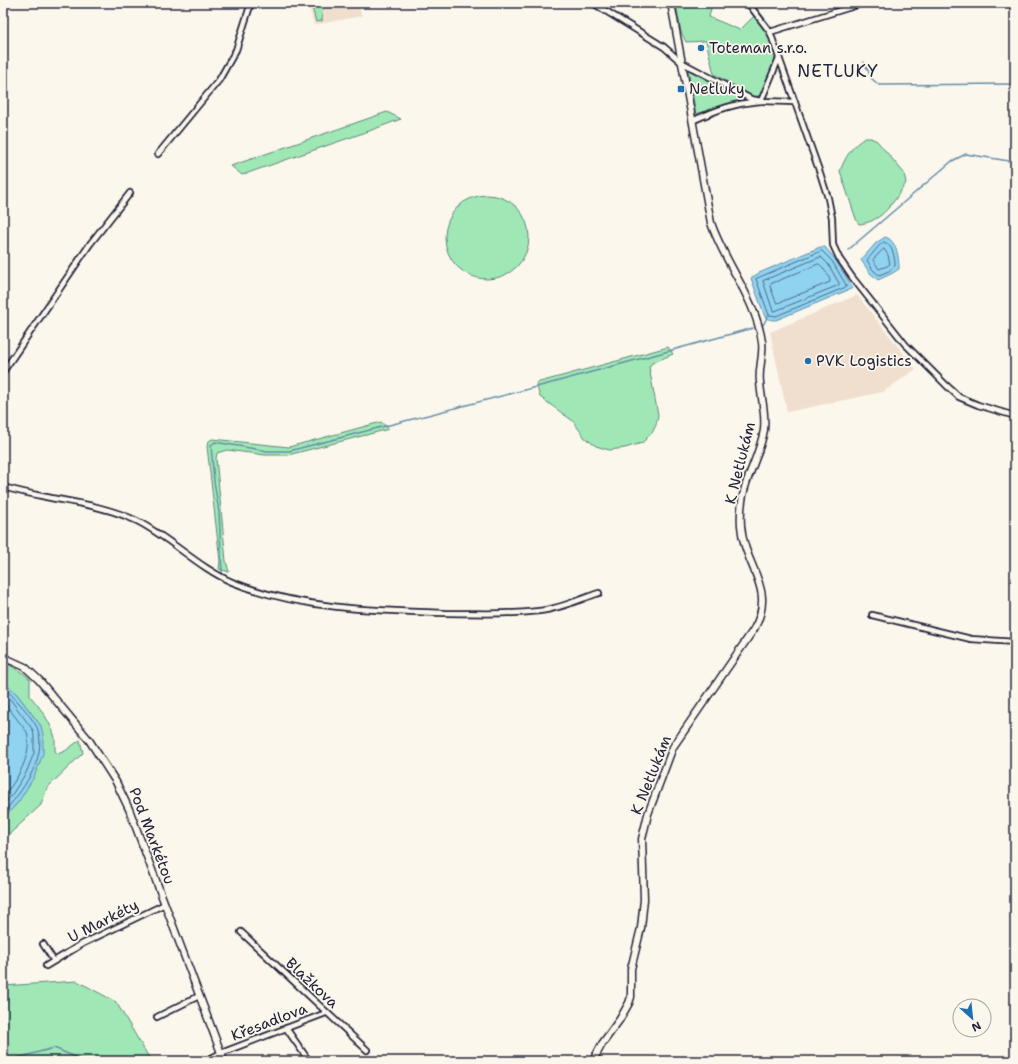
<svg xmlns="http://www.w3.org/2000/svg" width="1018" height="1064" viewBox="0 0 1018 1064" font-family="'Shantell Sans',sans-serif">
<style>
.built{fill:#f0dfce}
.green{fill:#9fe8b6;stroke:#608578}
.water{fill:#8fd3f1;stroke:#638ca8}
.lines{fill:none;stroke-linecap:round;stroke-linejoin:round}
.shore{stroke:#4e6984;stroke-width:1}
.stream{stroke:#638ca8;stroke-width:1.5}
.street-casing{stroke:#22223b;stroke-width:8}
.secondary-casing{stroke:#22223b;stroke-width:9}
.street{stroke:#fbf7ec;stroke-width:4.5}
.secondary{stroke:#fbf7ec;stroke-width:6}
.poi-dot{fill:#1f6fb2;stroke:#fbf7ec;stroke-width:1.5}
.labels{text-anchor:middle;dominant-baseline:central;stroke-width:3.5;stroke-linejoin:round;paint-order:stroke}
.poi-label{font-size:15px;fill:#22223b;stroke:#fbf7ec;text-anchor:start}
.street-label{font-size:15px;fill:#22223b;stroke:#fbf7ec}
.quarter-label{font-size:17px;letter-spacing:1px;fill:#22223b;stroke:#fbf7ec}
</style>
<rect width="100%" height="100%" fill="#fbf7ec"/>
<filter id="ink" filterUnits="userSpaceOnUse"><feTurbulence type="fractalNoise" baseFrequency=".025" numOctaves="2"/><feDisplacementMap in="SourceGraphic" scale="8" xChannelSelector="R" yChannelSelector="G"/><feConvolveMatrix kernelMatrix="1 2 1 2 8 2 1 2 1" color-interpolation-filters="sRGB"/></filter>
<g filter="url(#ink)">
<g class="built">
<path d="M308,3H357L362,16L314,25Z"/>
<path d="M857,295L916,369L883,392L787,412L770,332Z"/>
</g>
<g class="green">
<path d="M311,3H323L322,21L316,22Z"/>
<path d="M676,3H708L712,4L709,17L740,30L755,15C763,27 777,45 775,60C773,72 767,84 761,95L754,97L714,74L706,41L686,42L681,32Z"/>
<path d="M688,70L716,83L745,98L696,114Z"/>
<path d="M387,112L401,119L369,131L242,175L231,166Z"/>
<path d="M865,138H871L877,141L904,173L906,183C894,201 883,222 859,224L856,219L840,171C845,158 852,145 865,138Z"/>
<circle cx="487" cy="237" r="42"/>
<path d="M668,347L673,354L652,363L649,367L658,415L656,425L652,433L642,443L625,448L609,450L596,446L585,438L573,421L540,397L536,383Z"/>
<path d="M381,422L389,429L288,455H265L227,450L217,453L216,458L226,561L229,572L219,569L220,561L207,446L209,441L212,439L289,447Z"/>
<path d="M3,661L24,674L30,679V696C39,706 52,724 55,738C55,742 55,747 55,751L58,754L65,751L80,740L83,753L47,788L41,805L3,840V819L19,801L41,726L16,693L3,682Z"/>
<path d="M77,981L116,1002L151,1061H3V986Z"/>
</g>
<g class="water">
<path d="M885,237C897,240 899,258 899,269L891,274L878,280L870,273L861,260L876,243Z"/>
<path d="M820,247H825L835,259L853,288L776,320C772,320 769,320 765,317L751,278L759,273Z"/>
<path d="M3,682L16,693L41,726L43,735V754L34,777L19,801L3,819Z"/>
</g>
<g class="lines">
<g class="shore">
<path d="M884,242C893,245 895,258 895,266L889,271L879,275L873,270L867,260L879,246Z"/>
<path d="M884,249L888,255L890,264L887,266L879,269L873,260Z"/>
<path d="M822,251L832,261L846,285V287L776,316L769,315L756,279Z"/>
<path d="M821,257L828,264L839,283V285L775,311H773L763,281Z"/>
<path d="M819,264C824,268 830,276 830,282L778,303L776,302L770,286L771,284Z"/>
<path d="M3,687C12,694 35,720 38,730C47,759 21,793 3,813"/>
<path d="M3,693L10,699L33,730L34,736V753L26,773L11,796L3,805"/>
<path d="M3,701L27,732C33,754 17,781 3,796"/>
</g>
<g class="stream">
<path d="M752,3L771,27"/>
<path d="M864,62L872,79L879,85L1015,84"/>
<path d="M848,250L952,161L966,154L1015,162"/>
<path d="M763,325L768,316"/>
<path d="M222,573L219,512L214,481L211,445L215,442L267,451H289L544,385L753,328"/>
<path d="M6,1061L54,1048L85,1061"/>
</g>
<g class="street-casing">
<g id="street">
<path d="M593,3L664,47L681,62L751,99L761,101L795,102"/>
<path d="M748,3L770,32L820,173L828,198L832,218L833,245L839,258L852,277L905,344L946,385L959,397L978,405L1015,416"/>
<path d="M770,32L864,3"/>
<path d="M692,121C716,110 735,103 761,101L779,58"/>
<path d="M158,154L219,80L236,50L251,3"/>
<path d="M3,372L90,244L130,193"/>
<path d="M3,487C17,491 32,494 46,497C77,503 108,507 137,521C169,537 199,568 232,582C299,609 374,611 445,613C477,613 508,615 539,611C560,609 580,599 599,593"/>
<path d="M872,615L971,639L1015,642"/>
<path d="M241,932L367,1050"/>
<path d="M43,944L54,961"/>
<path d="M46,966L82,944L165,904"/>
<path d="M157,1017L199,996"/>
<path d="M286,1028L309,1061"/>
<path d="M205,1061L221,1053L326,1013"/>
</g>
</g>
<g class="secondary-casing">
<g id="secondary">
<path d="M3,657L25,667L39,680L89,740L116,782L129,809L224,1061"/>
<path d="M593,1061L602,1044L620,1019L629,1003L631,997V969L641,928L644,899L642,839L648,814L673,747L754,629C777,588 744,567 741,526C740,511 742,495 747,481C753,464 761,448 764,430C766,412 761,399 760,382C758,368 764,356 762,342C756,299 725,264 711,223L671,3"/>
</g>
</g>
<use href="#street" class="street"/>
<use href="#secondary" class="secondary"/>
</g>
</g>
<g class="poi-dot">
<circle cx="701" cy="48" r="4"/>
<rect x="677" y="85" width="8" height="8" rx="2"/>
<circle cx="808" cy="361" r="4"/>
</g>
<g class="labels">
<g class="poi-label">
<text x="709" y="48">Toteman s.r.o.</text>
<text x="689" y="89">Netluky</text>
<text x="816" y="361">PVK Logistics</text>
</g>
<g class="street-label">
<text transform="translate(740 463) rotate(-76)">K Netlukám</text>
<text transform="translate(651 775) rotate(-68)">K Netlukám</text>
<text transform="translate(152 836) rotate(69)">Pod Markétou</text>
<text transform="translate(103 921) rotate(-27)">U Markéty</text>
<text transform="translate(312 983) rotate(43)">Blažkova</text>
<text transform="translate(269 1022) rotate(-21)">Křesadlova</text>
</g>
<g class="quarter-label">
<text x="838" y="71">NETLUKY</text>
</g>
</g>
<rect width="1018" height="1064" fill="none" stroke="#fbf7ec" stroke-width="16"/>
<rect x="8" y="8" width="1002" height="1048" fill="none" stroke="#22223b" stroke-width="1.5" filter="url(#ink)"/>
<g transform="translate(972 1018) rotate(153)"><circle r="19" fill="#fbf7ec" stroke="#a4a2a5"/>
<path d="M0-3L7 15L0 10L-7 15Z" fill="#1f6fb2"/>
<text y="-6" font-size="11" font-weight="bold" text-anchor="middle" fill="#22223b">N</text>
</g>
</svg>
